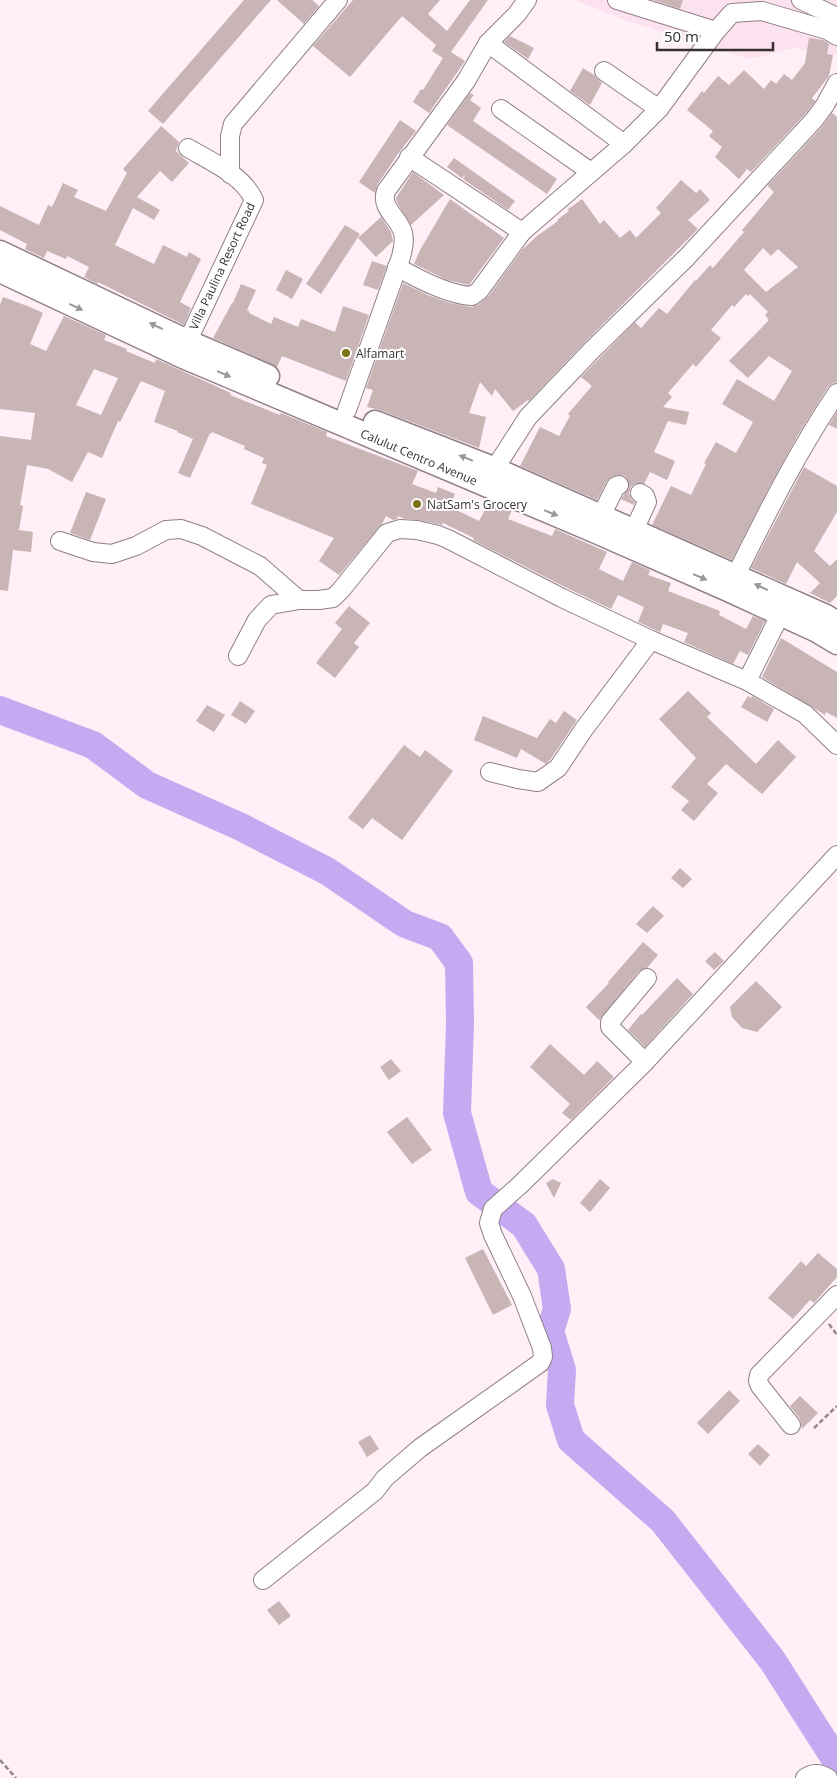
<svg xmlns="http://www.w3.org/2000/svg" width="837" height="1778" viewBox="0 0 837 1778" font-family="'Open Sans',sans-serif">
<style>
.built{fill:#fce1ee}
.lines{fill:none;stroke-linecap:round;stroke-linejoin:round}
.river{stroke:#c5aaf2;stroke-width:28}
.building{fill:#c9b4b6;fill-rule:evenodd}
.minor-casing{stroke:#917f88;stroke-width:20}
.major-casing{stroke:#917f88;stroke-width:25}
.path{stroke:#93888d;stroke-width:2.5;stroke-dasharray:5 2.5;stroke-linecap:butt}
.minor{stroke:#fff;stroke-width:18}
.major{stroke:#fff;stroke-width:22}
.oneway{fill:#9b9899}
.poi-dot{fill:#7c7315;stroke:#fff;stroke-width:2}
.labels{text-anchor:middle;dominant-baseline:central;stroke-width:4;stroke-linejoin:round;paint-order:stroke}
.street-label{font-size:12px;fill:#373033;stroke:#fff}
.poi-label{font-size:12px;fill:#373033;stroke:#fff;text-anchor:start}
</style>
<rect width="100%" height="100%" fill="#ffeff7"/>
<path class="built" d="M575,0H837V55L793,48L749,59L628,21Z"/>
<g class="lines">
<path class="river" d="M0,710L93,745L147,785L241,827L327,871L405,924L440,937L459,963L460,1023L457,1113L479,1192L524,1225L551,1269L557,1309L550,1331L562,1370L560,1405L571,1440L663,1521L772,1660L837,1762"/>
</g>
<g class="building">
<path d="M244,0H271L163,124L148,111Z"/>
<path d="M277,0H312L319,6L304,24Z"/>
<path d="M353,0H440L428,14L447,31L470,0H488L451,52L465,61L429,113L413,102L421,89L423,90L443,58L432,51L436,45L402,16L350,77L313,46Z"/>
<path d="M653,0H683L680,9Z"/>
<path d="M510,36L534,48L528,59L504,42Z"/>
<path d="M809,38L823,40L829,44L827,54L833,55L829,76L812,98L815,101L806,113L751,172L747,169L739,179L715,157L722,147L709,136L713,131L687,110L702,91L704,93L718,76L729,85L744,70L764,89L771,80L776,84L784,74L792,80L805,63Z"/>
<path d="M583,68L594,75L602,83L590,105L570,91Z"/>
<path d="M470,93L474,95L470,100L481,108L473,121L557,179L547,194L447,125Z"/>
<path d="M832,113L837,117V382L832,384L828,387L798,435L771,484L732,560L652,525L671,486L691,495L706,464L704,463L716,442L736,453L753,422L722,404L737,379L774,401L792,371L769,356L748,378L729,361L769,320L765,315L768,312L750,294L748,296L746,294L734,307L732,305L711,330L721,338L696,367L693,364L668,393L672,397L663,407L689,412L686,425L668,421L654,452L675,461L667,480L650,472L644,484H635L631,487L629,493L631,499L635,502L634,505L621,499L629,487L626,477L622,475L613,476L607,481L597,500L520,466L540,427L559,436L570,416L568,414L592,386L581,377L635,322L641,328L659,308L667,314L695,280L696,281L710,265L713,268L744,232L742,230L774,192L768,186V185L822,127ZM763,248L771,256L778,249L798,267L766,292L744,270Z"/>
<path d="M400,120L416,131L400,151L377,185L375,193L359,182Z"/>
<path d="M161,126L179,142L176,151L189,163L172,182L160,171L137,197L160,210L154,220L133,208L115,245L154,264L163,245L187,257L189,252L201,259L180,302L191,308L184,325L98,282L97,284L84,277L89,267L67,256L66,259L47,251L44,258L25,249L27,244L0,230V206L39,225L48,205L52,207L63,183L78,190L74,197L106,211L127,173L123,169Z"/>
<path d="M454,158L515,201L508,210L463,179L466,174L462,178L447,167Z"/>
<path d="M413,172L444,195L411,225L397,203L396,198Z"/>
<path d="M681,180L696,193L700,189L710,200L688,220L698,229L583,344L529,401L528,400L513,411L495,389L492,396L480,382L469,413L486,417L479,448L380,410L367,407L373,390L366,388L403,283L430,296L450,303L471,307L478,305L488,297L522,250L537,236L558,221L557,220L569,211L567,210L582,199L600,224L604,220L620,238L630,230L636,238L661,213L656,208Z"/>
<path d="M450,199L504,238L469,285L447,280L414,264L420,250Z"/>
<path d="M381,217L391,232L393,241L376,257L358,238Z"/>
<path d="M345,225L360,234L321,294L306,284Z"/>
<path d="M372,261L387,266L378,290L363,285Z"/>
<path d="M286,270L303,279L292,299L276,290Z"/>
<path d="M241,284L256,290L247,310L250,312L249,313L271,324L274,317L298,327L301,319L335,332L343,306L369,315L346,381L282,356L277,367L213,338L232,303H233Z"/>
<path d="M3,297L30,307L43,313L30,344L46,351L64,316L106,335L104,340L127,349L126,351L155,363L156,359L231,393L230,395L280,415L281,413L327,432L326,436L418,471L412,484L436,493L438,487L455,494L450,507L479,521L490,501L512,510L508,519L552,536L555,529L607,552L599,569L623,581L632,562L650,570L648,575L671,583L668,591L720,611L719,615L746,629L753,616L765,621L748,655L740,651L733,664L684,642L688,633L663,624L660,632L638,622L644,607L618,595L611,609L567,588L473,540L474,538L443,523L442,525L419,520L405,519L398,516L397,519L393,520L386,516L382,524L339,575L319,561L334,538L251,504L267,465L262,463L264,458L244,449L245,446L212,432L211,434L210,433L190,478L178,473L193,439L177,432L178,431L154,422L165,391L141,381L120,422L118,421L102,458L88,452L72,482L48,469L27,465L20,505L23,506L19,530L33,532L31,552L13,550L8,591L0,590V436L31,440L35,413L0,409V305ZM94,369L118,378L101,415L76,405Z"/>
<path d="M837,412V429L829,425Z"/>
<path d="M804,467L837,486V512L814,551L830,566L837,559V596L830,603L810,593L820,583L797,562L786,584L751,568Z"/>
<path d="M86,492L106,499L90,540L70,533Z"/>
<path d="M349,606L370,623L354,643L359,647L335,678L316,663L342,629L335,623Z"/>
<path d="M781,638L837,672V718L826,712L825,715L762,677Z"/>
<path d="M688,691L711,713L707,717L756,764L778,740L796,757L762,794L726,764L707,784L718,793L694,821L681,810L689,801L671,787L696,758L659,719Z"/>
<path d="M748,696L751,698L752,696L774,709L767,722L741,707Z"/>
<path d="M240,701L255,711L246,724L231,715Z"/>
<path d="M207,705L225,715L214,732L196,721Z"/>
<path d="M564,711L577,720L550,760L546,764L521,749L517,758L474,740L483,716L537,738L550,719L556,723Z"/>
<path d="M404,745L420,757L425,750L453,771L402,840L372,818L363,829L348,818Z"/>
<path d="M680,868L692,879L683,888L671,878Z"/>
<path d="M653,906L664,916L647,933L636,924Z"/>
<path d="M643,942L658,955L647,968L639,971L599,1020L586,1007L609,983L608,982Z"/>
<path d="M715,952L724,961L714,970L705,961Z"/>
<path d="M677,978L693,994L645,1047L628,1030L641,1014L642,1015Z"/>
<path d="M756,981L782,1007L757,1032L742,1028L732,1017L730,1007Z"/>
<path d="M550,1044L584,1075L597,1061L614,1077L571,1120L562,1113L570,1104L530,1067Z"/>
<path d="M391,1059L401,1071L389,1080L380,1067Z"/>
<path d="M407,1117L432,1150L412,1164L387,1132Z"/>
<path d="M553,1179L561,1183L554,1198L546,1183Z"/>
<path d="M600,1179L610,1188L590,1212L580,1203Z"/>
<path d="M483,1249L512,1305L493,1315L465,1258Z"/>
<path d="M818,1253L837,1269V1277L814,1303L810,1300L793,1319L768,1298L801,1261L806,1266Z"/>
<path d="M729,1390L740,1401L708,1434L697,1423Z"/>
<path d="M800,1396L818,1413L802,1429L800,1419L790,1406Z"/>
<path d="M370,1435L379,1449L367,1457L358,1442Z"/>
<path d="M758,1444L770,1455L760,1466L748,1454Z"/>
<path d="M279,1601L291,1616L279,1625L267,1610Z"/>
</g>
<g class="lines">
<g class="minor-casing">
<g id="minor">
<path d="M617,0L716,31"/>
<path d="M801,0L837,17"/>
<path d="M488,43L624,144"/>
<path d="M604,71L659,109"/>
<path d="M501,109L591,172"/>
<path d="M409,157L522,232"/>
<path d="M230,174V136L233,124L338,0"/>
<path d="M397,267C418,279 449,295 472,296L479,291L522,232L624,144L659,109L716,31L732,13L762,11L827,30L837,36"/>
<path d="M182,353L254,200C243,175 210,161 188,148"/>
<path d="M347,410L401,257C403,249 405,241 403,233C399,217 380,209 386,191L466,81L488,43L517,14L527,0"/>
<path d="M488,479L528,417L591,351L687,257L814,120L825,105L837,83"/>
<path d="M595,528L616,486L619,485"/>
<path d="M60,541L93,552L112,554L136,546L166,530L181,529L202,536L260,566L299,600"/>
<path d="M629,541L647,502L645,496L640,493"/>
<path d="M730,587C763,521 795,455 837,393"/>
<path d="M238,656L257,620L271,605L299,600H319L333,598L341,590L387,533L400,529L417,530L438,535L448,539L562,598L651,640L747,681L805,714L837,745"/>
<path d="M747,681L786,603"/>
<path d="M490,772L518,779L538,782L558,768L584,729L651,640"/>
<path d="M645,1062L610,1027V1022L647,978"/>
<path d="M791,1425L760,1386L758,1381L759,1375L837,1295"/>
<path d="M263,1580L375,1491L385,1478L420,1448L540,1363L543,1357L542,1348L522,1296L493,1235L489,1223L493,1209L520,1185L645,1062L837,855"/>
<path d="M805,1778C813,1772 820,1773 828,1778"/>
</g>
</g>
<g class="major-casing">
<g id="major">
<path d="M0,252L187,341L268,376"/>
<path d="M0,271L181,356L594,531L728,590L817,631L837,643"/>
<path d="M375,422L493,468L826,616L837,623"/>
</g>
</g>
<g class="path">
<path d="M829,1324L837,1335"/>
<path d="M814,1428L837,1406"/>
<path d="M0,1760L16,1778"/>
</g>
<use href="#minor" class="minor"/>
<use href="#major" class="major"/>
</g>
<defs><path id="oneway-solid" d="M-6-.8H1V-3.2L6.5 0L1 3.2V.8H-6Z" transform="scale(1.25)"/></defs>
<g class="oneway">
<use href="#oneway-solid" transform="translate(76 307) rotate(25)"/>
<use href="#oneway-solid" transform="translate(156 326) rotate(-155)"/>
<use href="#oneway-solid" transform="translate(224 374) rotate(23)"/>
<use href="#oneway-solid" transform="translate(466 458) rotate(-158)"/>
<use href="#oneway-solid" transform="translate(551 513) rotate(22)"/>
<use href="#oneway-solid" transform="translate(700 577) rotate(23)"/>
<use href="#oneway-solid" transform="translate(761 587) rotate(-155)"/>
</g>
<g class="poi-dot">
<circle cx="346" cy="353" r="5"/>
<circle cx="417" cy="504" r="5"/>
</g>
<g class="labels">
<g class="street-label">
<text transform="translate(222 266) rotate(-65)">Villa Paulina Resort Road</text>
<text transform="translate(419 457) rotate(23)">Calulut Centro Avenue</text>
</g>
<g class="poi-label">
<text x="356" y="353">Alfamart</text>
<text x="427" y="504">NatSam's Grocery</text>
</g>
</g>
<path d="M657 42v8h116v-8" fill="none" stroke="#373033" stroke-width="2.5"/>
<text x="664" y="42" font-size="15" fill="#373033" stroke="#ffffff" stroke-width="4" paint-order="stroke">50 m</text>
</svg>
